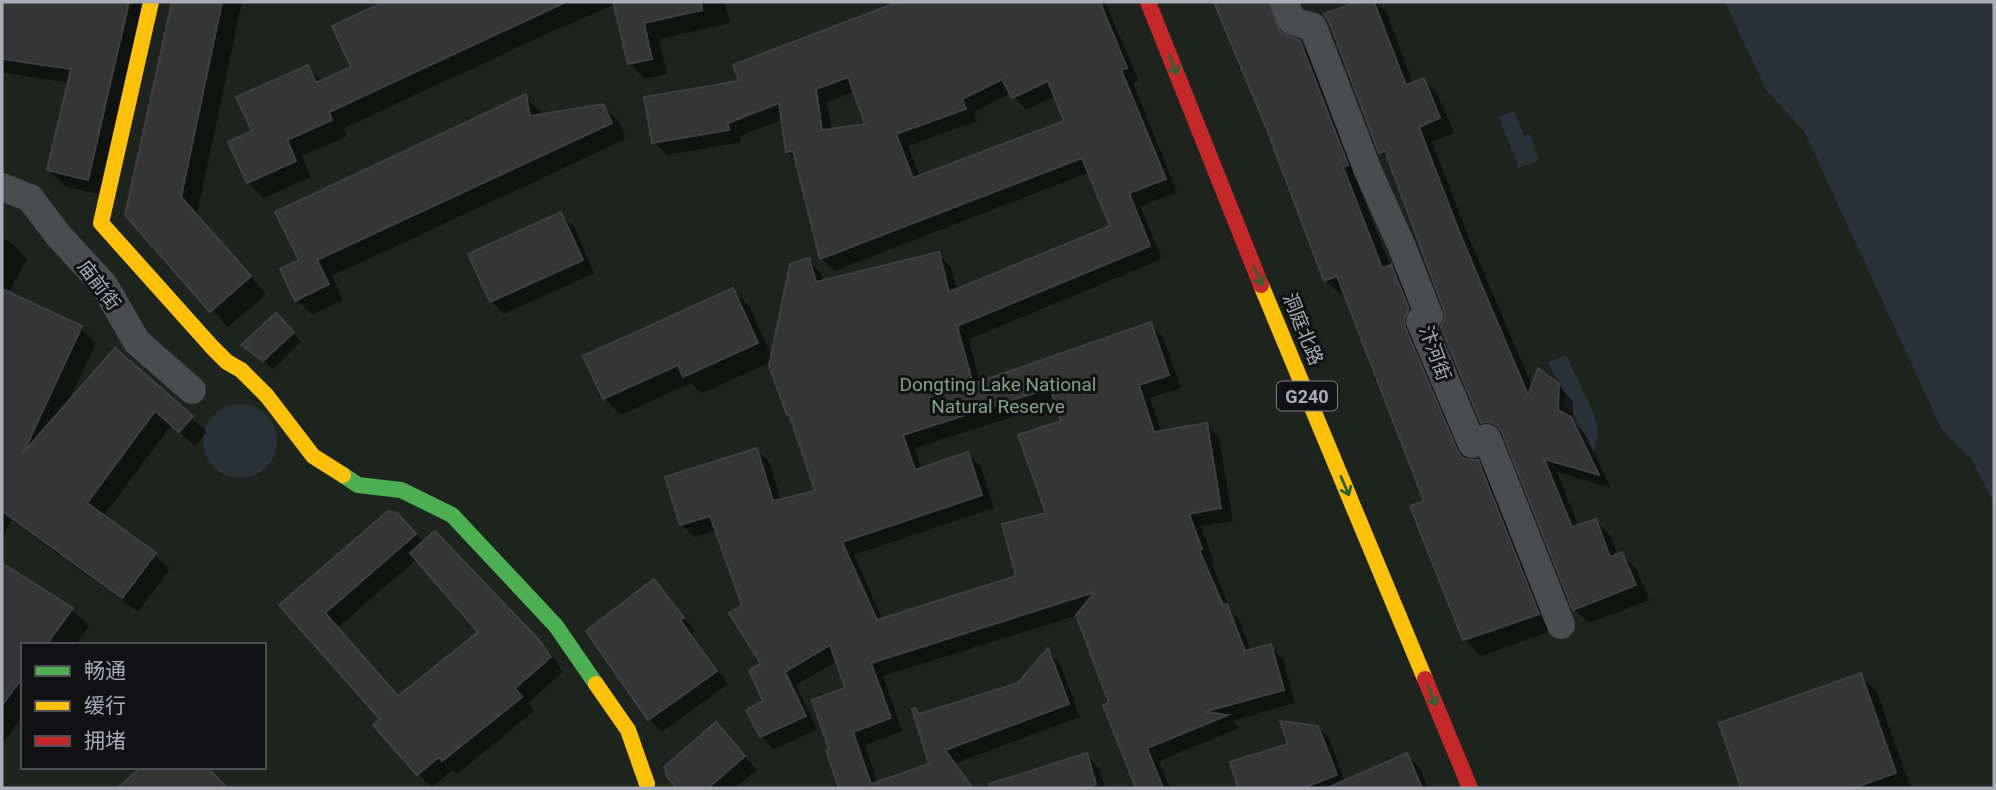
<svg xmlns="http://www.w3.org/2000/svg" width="1996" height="790" viewBox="0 0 1996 790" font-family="Roboto,'Noto Sans SC',sans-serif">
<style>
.green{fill:#1d241e;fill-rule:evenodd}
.water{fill:#2a3239}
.shadow{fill:#0007;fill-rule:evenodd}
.building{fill:#353536;stroke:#3f4043;stroke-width:2;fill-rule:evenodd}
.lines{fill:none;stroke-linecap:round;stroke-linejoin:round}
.street{stroke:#4b4c50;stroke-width:28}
.fast{stroke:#4caf50;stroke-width:16}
.slow{stroke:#ffc107;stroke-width:16}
.jam{stroke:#c62828;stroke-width:16}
.oneway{stroke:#2e6032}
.labels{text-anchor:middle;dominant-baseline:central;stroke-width:6;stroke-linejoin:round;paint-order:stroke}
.shield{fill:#111113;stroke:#7b7e86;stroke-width:2}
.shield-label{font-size:18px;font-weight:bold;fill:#a8adb8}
.street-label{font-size:19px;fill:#a8adb8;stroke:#111113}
.park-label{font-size:19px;fill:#7fa381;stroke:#111113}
</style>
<rect width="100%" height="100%" fill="#171717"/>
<path class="green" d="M2,2H1994V788H2ZM23,645H264V767H23Z"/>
<g class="water">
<path d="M1725,2H1994V503L1970,457L1941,428L1804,131L1766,90Z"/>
<path d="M1514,111L1524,136L1529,134L1539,160L1519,168L1499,117Z"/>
<path d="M1566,355L1594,414L1598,434L1593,453L1574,414L1564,407C1568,386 1555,380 1548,362Z"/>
<circle cx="240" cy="441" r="37"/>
</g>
<g class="shadow">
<path d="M2,2H76L72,30L84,32L91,2H155L105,196L65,186L49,170L70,83L5,73L2,70Z"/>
<path d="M174,2H242L197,215L266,294L228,327L127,215Z"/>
<path d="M388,2H725L730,23L659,39L667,74L645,79L629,63L616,4L553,31L344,128L347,136L302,156L311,177L264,198L248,182L254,132L307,67L322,82L353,68L334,27Z"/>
<path d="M903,2H1014L1025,26L1075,2H1105L1139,81L1133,83L1177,192L1140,206L1162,259L969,339L980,383L1150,324L1163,337L1181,388L1150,398L1162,432L1206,425L1219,437L1233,521L1201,526L1214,562L1211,563L1231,611L1239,619L1251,651L1270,646L1283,659L1295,703L1231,721L1239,728L1159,761L1170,788H1138L1105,706L1111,704L1078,615L883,676L902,731L865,745L878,783L931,765L920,715L1019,684L1048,651L1060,663L1080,717L956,763L975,788H829L839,785L847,689L837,661L796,685L817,729L774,749L761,736L766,702L763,665L717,530L694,537L681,524L757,450L770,463L781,501L817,492L792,418L788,414L771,366V362L702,393L691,383L621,415L604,398L733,290L750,307L772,357L808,260L821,273L824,282L938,254L951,267L957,291L1112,226L1090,172L834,271L821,258L798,162L787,152L783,119L740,136L741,142L667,155L654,142L741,83L735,66ZM855,91L867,125L832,131L827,102ZM1011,93L1026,110L1056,96L1066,122L920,178L908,146L977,121L974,112ZM1057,403L1063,422L1048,514L1018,578L883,620L854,555L994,508L981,467L968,454L922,470L915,448Z"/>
<path d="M1216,2H1310L1294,3L1284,26L1290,39L1299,42L1316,59L1363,181L1358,183L1390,266L1407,283L1420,345L1470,462L1477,461L1494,478L1546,609L1471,636V639L1547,613L1554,630L1481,656L1465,639L1427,502L1346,295L1342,296L1325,280L1267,127Z"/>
<path d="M1362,2H1376L1387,13L1413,84L1424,80L1438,95L1454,133L1432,142L1474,250L1533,388L1558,385L1573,401V421L1585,434L1611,488L1557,472L1579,527L1596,521L1611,536L1618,555L1622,554L1636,569L1650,600L1589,623L1574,609L1505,436L1498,437L1482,422L1391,163L1381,152L1326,15Z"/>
<path d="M525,96L541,112L542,116L603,106L619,122L626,139L332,276L343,300L312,315L297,300L301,261Z"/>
<path d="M561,214L574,227L594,273L504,314L491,301Z"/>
<path d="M2,238L12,243L27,259L8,294L81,328L96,343L68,402L116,351L207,432L195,446L171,425L103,517L154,554L170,569L138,612L11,520L2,539Z"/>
<path d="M276,315L301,342L273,369L244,345Z"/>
<path d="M411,528L424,543L448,547L552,656L563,672L528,703L534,711L457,774L453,770L432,787L418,774L382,719L282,605ZM417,559L480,632L399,698L337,628Z"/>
<path d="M7,569L72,610L89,626L75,645H23V716L2,744V577Z"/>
<path d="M654,582L695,631L692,634L728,684L662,732L649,719Z"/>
<path d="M1860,675L1877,692L1911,788H1743L1721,724Z"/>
<path d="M1318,727L1329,738L1345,782L1407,755L1420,768L1428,788H1240L1232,763L1290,745Z"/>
<path d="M729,738L757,770L735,788H679L669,777Z"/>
<path d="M1086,755L1099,768L1105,788H981Z"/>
<path d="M144,767H206L226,788H121Z"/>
</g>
<g class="building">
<path d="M2,2H129L88,180L47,170L71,69L2,59Z"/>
<path d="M172,2H222L181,197L251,276L210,312L125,215Z"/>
<path d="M384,2H566L329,112L332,120L287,140L296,161L247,183L228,142L252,131L236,97L308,65L316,83L351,67L332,26Z"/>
<path d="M613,2H701L702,10L644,23L652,59L628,64Z"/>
<path d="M898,2H1100L1127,68L1121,70L1166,179L1129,193L1150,246L957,326L973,384L1151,322L1169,375L1139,385L1154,432L1207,423L1221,508L1189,514L1202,549L1199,550L1223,605L1227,604L1245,651L1271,644L1284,690L1204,712L1228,715L1147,748L1163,788H1136L1103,705L1109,703L1076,615L1095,592L871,663L891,718L853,732L871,784L929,764L912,709L915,708L919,714L1018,683L1048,648L1069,704L945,750L973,788H839L826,750L829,749L812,700L845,688L830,645L785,672L806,716L760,737L746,710L763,701L749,670L761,664L729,613L742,605L710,516L680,525L665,477L757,448L773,501L815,491L789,414L787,415L769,366L790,264L809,258L816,282L939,252L949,292L1110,226L1082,158L820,259L793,151L786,152L779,103L728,123L729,130L652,143L644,97L739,81L733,65ZM848,77L865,124L822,130L816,89ZM1002,79L1012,98L1048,81L1064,121L913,178L896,134L966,109L962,99ZM1050,388L1061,421L1018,435L1046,513L1002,524L1016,576L877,620L842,542L982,495L968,452L915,470L903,435Z"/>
<path d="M1214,2H1268L1281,33L1300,41L1348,165L1343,167L1382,268L1391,265L1409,309L1404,319L1405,327L1457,450L1462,458L1470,460H1478L1539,614L1463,640L1410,506L1424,501L1337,276L1324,281L1266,127Z"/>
<path d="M1357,2H1374L1406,85L1424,78L1440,118L1419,127L1460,234L1528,395L1538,368L1559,384L1558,410L1571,417L1599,475L1544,459L1572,527L1596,519L1610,557L1622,552L1636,585L1573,610L1502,432L1497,425L1489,422L1481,423L1441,327L1445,318L1444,310L1385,151L1379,153L1329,21L1324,14Z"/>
<path d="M526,94L530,116L603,104L612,123L317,260L329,284L295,301L280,269L299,260L275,212Z"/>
<path d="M561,212L583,260L490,302L468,254Z"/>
<path d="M733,288L758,343L683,377L678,365L603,399L583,356Z"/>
<path d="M2,289L82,326L23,453L115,348L193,416L179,432L155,411L87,503L156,553L122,598L2,511Z"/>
<path d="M276,313L294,332L263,361L241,345Z"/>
<path d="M388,511L397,513L416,534L325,613L398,696L478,632L410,553L435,531L539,640L551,657L515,688L522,697L442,761L439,757L417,775L373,725L380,719L279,605Z"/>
<path d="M2,563L73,608L46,645H23V677L2,705Z"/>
<path d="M654,579L684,618L680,620L717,671L648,720L586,631Z"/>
<path d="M1861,673L1896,773L1853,788H1741L1719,723Z"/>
<path d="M1280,721L1318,726L1337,775L1303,788H1238L1230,762L1288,744Z"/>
<path d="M716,722L745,756L708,788H677L668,778L664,767Z"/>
<path d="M1087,753L1096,784L1084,788H990L989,784Z"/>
<path d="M1407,753L1422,788H1327Z"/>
<path d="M141,767H207L227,788H118Z"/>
</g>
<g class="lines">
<g class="street">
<path d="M1284,2L1292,21L1313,27L1368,171L1402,247L1429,316L1420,321L1472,444L1487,438L1561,625"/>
<path d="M2,187L30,198L58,235L104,285L137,342L192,390"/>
</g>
<path class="fast" d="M343,475L358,485L401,490L452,515L556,626L596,684"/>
<g class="slow">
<path d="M151,2L101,223L212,347L227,362L241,370L267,396L313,456L343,475"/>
<path d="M1261,285L1425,679"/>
<path d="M596,684L628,730L647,784"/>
</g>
<g class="jam">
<path d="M1148,2L1261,285"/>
<path d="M1425,679L1470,788"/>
</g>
</g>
<defs><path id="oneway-shaft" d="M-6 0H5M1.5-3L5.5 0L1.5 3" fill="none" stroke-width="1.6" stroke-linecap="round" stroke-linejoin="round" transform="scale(1.75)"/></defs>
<g class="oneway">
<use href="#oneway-shaft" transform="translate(1173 65) rotate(68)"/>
<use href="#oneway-shaft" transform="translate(1258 276) rotate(68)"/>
<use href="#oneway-shaft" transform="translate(1345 486) rotate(67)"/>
<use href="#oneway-shaft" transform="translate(1432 696) rotate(68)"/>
</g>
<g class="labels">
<rect class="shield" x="1277" y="381.5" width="60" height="29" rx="5"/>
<g class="shield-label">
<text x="1307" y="396">G240</text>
</g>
<g class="street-label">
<text transform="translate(99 285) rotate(53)">庙前街</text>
<text transform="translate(1303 329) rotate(68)">洞庭北路</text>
<text transform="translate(1435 353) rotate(70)">汴河街</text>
</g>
<g class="park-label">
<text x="998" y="384">Dongting Lake National<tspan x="998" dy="22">Natural Reserve</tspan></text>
</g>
</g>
<rect width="1996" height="790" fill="none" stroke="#a8adb8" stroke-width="7"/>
<rect x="21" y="643" width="245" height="126" fill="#111113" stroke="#4d4f55" stroke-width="2"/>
<rect x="35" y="666" width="35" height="10" fill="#4caf50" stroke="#4d4f55" stroke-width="2"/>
<text x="84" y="678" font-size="21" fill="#a8adb8">畅通</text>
<rect x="35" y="701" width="35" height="10" fill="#ffc107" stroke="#4d4f55" stroke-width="2"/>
<text x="84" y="713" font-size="21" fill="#a8adb8">缓行</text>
<rect x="35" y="736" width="35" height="10" fill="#c62828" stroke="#4d4f55" stroke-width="2"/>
<text x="84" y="748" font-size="21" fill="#a8adb8">拥堵</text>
</svg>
